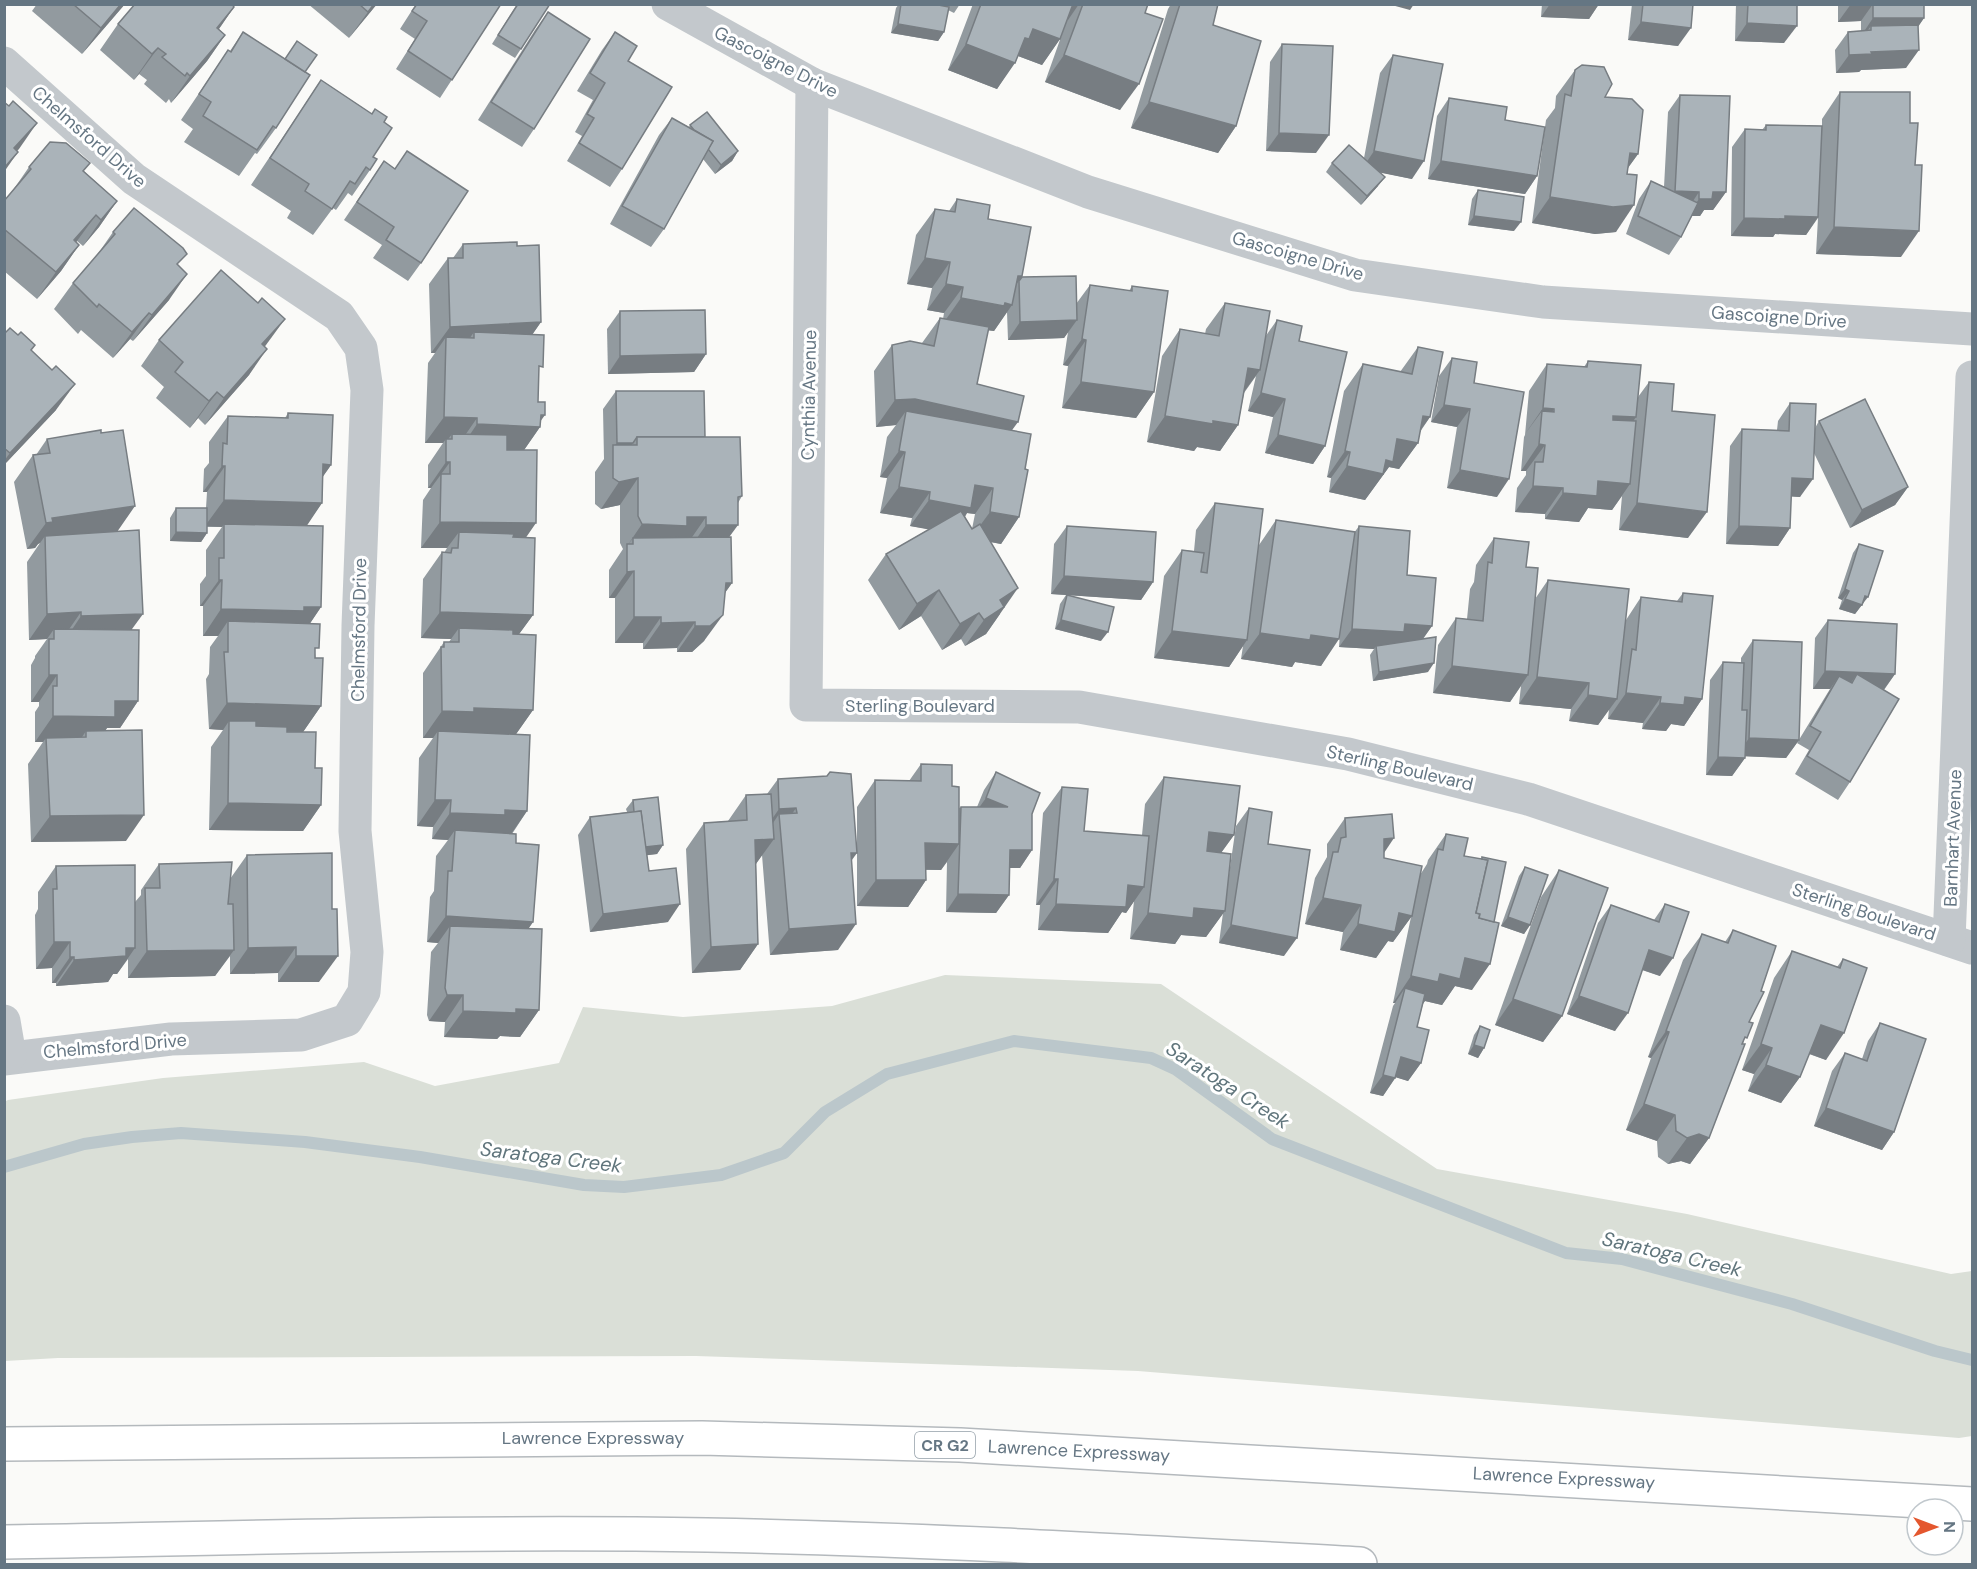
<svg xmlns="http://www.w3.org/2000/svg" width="1977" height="1569" viewBox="0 0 1977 1569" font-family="'DM Sans',sans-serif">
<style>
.green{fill:#dadfd7}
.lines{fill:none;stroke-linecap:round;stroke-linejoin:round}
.stream{stroke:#bbc7cb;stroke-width:12}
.trunk-casing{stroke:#b4b9bd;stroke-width:36}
.minor{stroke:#c3c8cc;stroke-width:33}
.trunk{stroke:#fff;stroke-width:33}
.wall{fill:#929a9f;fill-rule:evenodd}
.shaded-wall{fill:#777d82}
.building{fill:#aab3b9;stroke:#777d82;stroke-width:1.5}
.labels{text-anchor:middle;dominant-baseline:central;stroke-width:6;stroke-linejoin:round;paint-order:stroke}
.shield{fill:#fff;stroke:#939fa8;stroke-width:1.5}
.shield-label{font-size:16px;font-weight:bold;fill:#657683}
.street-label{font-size:18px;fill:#657683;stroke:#fff}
.water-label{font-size:20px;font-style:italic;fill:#60757c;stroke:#fff}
</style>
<rect width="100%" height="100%" fill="#fafaf8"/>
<path class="green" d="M945,975L1161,984L1437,1169L1687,1214L1951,1274L1972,1271V1436L1959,1438L1138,1371L696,1356L58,1358L5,1361L4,1102L8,1100L163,1078L364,1062L435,1086L559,1063L583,1007L683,1017L832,1006Z"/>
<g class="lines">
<path class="stream" d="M4,1167L84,1144L132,1137L181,1133L305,1142L420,1157L584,1185L624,1187L721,1175L784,1153L825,1112L887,1074L1014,1041L1151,1058L1175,1069L1272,1139L1566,1253L1622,1259L1792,1304L1935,1351L1972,1360"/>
<g class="trunk-casing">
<g id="trunk">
<path d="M4,1444L702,1438L960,1445L1972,1504"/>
<path d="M4,1542C238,1538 473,1531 707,1535C925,1539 1143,1552 1360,1564"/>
</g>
</g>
<g class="minor">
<path d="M668,4L812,84L1088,192L1355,275L1543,302L1972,329"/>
<path d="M4,63L134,179L339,316L361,348L367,390L358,626L355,831L367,952L364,992L347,1020L301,1035L171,1039L4,1059"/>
<path d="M812,84L806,705L1079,707L1348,754L1528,799L1972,948"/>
<path d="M1949,940L1972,377"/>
<path d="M4,1021L10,1056"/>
</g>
<use href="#trunk" class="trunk"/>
</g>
<g class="wall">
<path d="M37,4H125L82,54L32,11Z"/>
<path d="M308,4H377L349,38Z"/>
<path d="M416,4H501L440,98L396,69L415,39L400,29Z"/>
<path d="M517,4H550L515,58L492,44Z"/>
<path d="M899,4H960L954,13L948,10L944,32L938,41L891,33L896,8Z"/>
<path d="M973,4H1148L1145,13L1120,110L1045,82L1067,20L1060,39L1042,65L1018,56L997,89L948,70Z"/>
<path d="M1171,4H1218L1213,25L1236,126L1218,153L1131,128L1168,9Z"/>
<path d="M1542,4H1599L1589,19L1541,17Z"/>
<path d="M1632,4H1693L1678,46L1628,40Z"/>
<path d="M1736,4H1797L1784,43L1735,41Z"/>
<path d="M1838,4H1924V18L1918,26L1906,68L1861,70L1859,72L1836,73L1835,50L1848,32L1861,31V21L1838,22Z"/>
<path d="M234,7L219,29L225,35L207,61L171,103L169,99L166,103L144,84L147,80L139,74L134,80L100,50L118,24Z"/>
<path d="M548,12L534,129L522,147L478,120L535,30Z"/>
<path d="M243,32L305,72L276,128L257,154L255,153L239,176L184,142L193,129L181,120L228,50L230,51Z"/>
<path d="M615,32L628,61L622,169L610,187L567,161L582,136L575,132L593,100L577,91L602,50Z"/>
<path d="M1282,44L1316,153L1266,151L1270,62Z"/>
<path d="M1393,55L1412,179L1379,172L1378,186L1361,205L1326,172L1332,163L1364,158L1380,73Z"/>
<path d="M1575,70L1605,97L1638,154L1628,168L1616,232L1595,234L1532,223L1546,120L1555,108L1556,96Z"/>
<path d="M321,80L384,122L373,157L370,170L352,196L348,193L336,210L333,208L313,235L287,218L291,211L251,185Z"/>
<path d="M1840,92L1901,257L1816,254L1818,218L1806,235L1775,234L1773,237L1731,236L1732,147L1745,129L1762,130L1766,125L1822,126V119Z"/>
<path d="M1680,95L1726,192L1713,210H1704L1700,216H1692L1681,237L1669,255L1626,234L1639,199L1651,181L1664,187L1668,112Z"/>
<path d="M1449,98L1505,120L1537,176L1525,194L1428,179L1437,116Z"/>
<path d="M672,118L689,127L690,125L738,151L732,161L715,174L703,159L664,229L651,247L610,224L659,135Z"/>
<path d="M407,151L421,263L408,281L373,258L382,245L344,220L384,161L395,169Z"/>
<path d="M29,167L84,171L117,201L99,227L83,246L77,241L76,242L79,245L61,271L37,299L4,271V201L11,193Z"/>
<path d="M1478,190L1514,231L1468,225L1472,199Z"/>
<path d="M957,199L988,219L1022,276V277L1076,304L1090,285L1129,291L1132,286L1154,392L1136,418L1062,408L1068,366L1063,365L1068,332L1064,338L1008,340L1007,312L994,331L988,330L977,384L1012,430L1025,469L1019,517L1001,544L990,542L1000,614L986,634L965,646L961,639L942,650L921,616L899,630L868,580L886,554L929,529L910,526L912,518L880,513L887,478L880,477L887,437L896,425L876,427L874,371L892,345L922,343L940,318L943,319L944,313L927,310L932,288L907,284L916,235L935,209L949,211ZM967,513L975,514L972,529L965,517Z"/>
<path d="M113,232L178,266L169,300L133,341L130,339L113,358L81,330L78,334L54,309L73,283L95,258Z"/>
<path d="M463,244L517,246L541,322L532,335L538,373V402L540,427L524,450L526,538L533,615L519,634L533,710L516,734L527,811L512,834L516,843L533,922L528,929L539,1010L520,1037L500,1036L497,1039L444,1037L445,1022L429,1021L427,1015L431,952L438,943L427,942L430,897L434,891L436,856L448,840L432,839L433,827L417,826L419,758L433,738H423V673L444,642H449L451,639L421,638L423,579L442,552L444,553L447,548H421L423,500L431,488H428V465L443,443H425L428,363L435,353H431L429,284L448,258H453Z"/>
<path d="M1225,303L1265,337L1277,320L1299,341L1325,446L1313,464L1265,453L1273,417L1248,411L1256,376L1244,393L1238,425L1220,451L1197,447L1194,451L1147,442L1162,356L1180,329L1205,334L1206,329Z"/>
<path d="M620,311L706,354L694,372L608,374L607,329Z"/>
<path d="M4,334L31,351L56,410L4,465Z"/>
<path d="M159,340L265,347L249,375L205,425L198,418L190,428L156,398L164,387L141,366Z"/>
<path d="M1418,347L1430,417L1420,432L1418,443L1399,469L1389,467L1365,500L1329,492L1331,478L1327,477L1344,391L1363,364L1400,372Z"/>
<path d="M1452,358L1474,383L1497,497L1447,488L1457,427L1431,422L1439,376Z"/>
<path d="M1588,361L1638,397L1649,382L1672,411L1688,538L1619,530L1622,496L1612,510L1588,508L1579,522L1545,519V514L1515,512L1517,488L1526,475V471H1521L1524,437L1525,435L1529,391L1547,364L1584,367Z"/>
<path d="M616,391L705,437L742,496L738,503L729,537L732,583L725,593L704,641L692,652H677V648L643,649V643H615V598H609V570L623,549L620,543V505L601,509L595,504V472L604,459L603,409Z"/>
<path d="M1790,403L1815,428L1819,421L1908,487L1895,505L1850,528L1814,453L1800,497L1791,496L1790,528L1778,546L1726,544L1730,446L1742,429L1777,430L1778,421Z"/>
<path d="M288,413L331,465L323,476L322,503L306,525L321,607L310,623L315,653L321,706L303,732L315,768L321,805L303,831L209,830L211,747L223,730L209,729L206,679L209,674L210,647L218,636H203V606H200V584L206,576V550L222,527H207V533L201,542L170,541V518L176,508H206L207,492H203L204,469L209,463V442L228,416L285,418Z"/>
<path d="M47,439L118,531L132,630L138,701L120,728H107L105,731L126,841L31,842L28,764L43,742H35V712L39,706V702H31V665L35,658V656L47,639L29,640L27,562L40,543L38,544L35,548L27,549L14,482L33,455H36Z"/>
<path d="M1215,503L1259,545L1276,520L1354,533L1359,526L1407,575L1432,626L1423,639L1428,672L1373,681L1370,655L1374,649L1339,647L1340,632L1321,666L1295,662L1292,667L1241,659L1243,646L1229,667L1154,658L1164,576L1182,550L1194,551L1196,530Z"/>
<path d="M1067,526L1153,582L1141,600L1067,595L1101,641L1055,629L1060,604L1066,595L1051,594L1054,544Z"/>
<path d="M1494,538L1526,567L1535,599L1548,580L1626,620L1641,597L1677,601L1683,593L1702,699L1684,726L1671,724L1666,731L1642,729L1643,723L1608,719L1609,709L1598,725L1569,721L1571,709L1519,704L1521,686L1510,702L1433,693L1438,645L1456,618L1467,619L1470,589L1474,582L1476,565Z"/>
<path d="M1859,544L1862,606H1861L1855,614L1839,609L1842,600L1838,598L1853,553Z"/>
<path d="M1828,620L1895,674L1884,690L1850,782L1838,800L1795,774L1809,750L1797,743L1830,689H1813L1815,638Z"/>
<path d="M1753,640L1799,740L1786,758L1745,756V758L1732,776L1706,775L1710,680L1723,662L1741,663V658Z"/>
<path d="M921,764L952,786L959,808L961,807H977L984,790L996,772L1032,814V850L1020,868H1009V895L996,913L946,912L947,862L941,870H926V880L908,907L857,906V807L875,780L909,781Z"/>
<path d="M1164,777L1234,835L1221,853L1228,881L1236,826L1249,808L1268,844L1284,956L1219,943L1223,913L1206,937L1181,935L1175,944L1130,939L1134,901L1126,913L1122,912L1108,933L1038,930L1040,905H1036L1043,813L1062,787L1084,831L1142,835L1145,804Z"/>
<path d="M778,779L851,860L838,950L770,955L762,855L756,864L758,944L740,970L692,973L686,849L704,823L728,821L746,795L767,794Z"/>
<path d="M633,800L663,845L657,854L647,855L649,871L668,922L590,932L578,835L590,817L627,812L626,809Z"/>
<path d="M1345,818L1384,853V858L1420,875L1427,864L1428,860L1446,834L1464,856L1480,859L1482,857L1472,990L1455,986L1442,1005L1425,1001L1423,1004L1417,1027L1421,1063L1408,1081L1396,1077L1383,1096L1370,1093L1393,1006L1395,1003H1393L1411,917L1393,942L1388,941L1376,958L1340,950L1343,932L1305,924L1315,878L1327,857V844Z"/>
<path d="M247,855L319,982H278V973L230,974V956L215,976L128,978V959L117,974H113L108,982L56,986V983H52V968L36,969L35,915L38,909V892L56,866L135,902L141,895V890L159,864L230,879Z"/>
<path d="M1525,867L1530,925L1524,934L1501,926L1519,876Z"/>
<path d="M1559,870L1562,1016L1543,1042L1495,1025L1541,897Z"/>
<path d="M1665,904L1660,976L1642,970L1615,1031L1567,1014L1598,923L1611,905L1654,920Z"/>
<path d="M1733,930L1749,1022L1743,1044L1709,1138L1690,1164L1681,1161L1668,1164L1658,1157L1657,1141L1626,1130L1651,1058L1648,1057L1683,960L1702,934L1725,942Z"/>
<path d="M1792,951L1837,967L1843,959L1826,1060L1809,1054L1800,1077L1781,1103L1748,1091L1754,1074L1742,1070L1774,978Z"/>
<path d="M1880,1023L1894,1132L1882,1150L1814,1126L1832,1071L1845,1053L1862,1059L1868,1041Z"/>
<path d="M1480,1026L1484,1048L1478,1058L1468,1054L1474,1035Z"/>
</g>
<g class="shaded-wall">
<path d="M121,4H125L82,54L101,28Z"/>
<path d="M374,4H377L349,38L368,12Z"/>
<path d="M1074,4H1079L1068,20L1064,19Z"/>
<path d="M1388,4H1414L1410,10Z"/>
<path d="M1550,4H1599L1589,19L1541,17Z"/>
<path d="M1851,4H1873L1861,21L1838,22Z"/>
<path d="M234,7L216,33L217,28Z"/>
<path d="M1873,18H1924L1912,36L1871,30V26L1863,36H1861Z"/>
<path d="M1641,22L1691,28L1678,46L1628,40Z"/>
<path d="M1747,23L1797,26L1784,43L1735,41Z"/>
<path d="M898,24L944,32L938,41L891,33Z"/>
<path d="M1033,29L1060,39L1042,65L1018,56L1015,63L997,89L948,70L966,44L1025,38Z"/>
<path d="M225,35L207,61L171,103L190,76Z"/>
<path d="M158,48L139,74L134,80L152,54Z"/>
<path d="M1919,50L1906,68L1861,70L1859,72L1836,73L1849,55L1871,52Z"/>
<path d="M1064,55L1139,84L1120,110L1045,82Z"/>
<path d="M1149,102L1236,126L1218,153L1131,128Z"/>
<path d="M37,123L19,149L4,165L14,148Z"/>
<path d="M1279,133L1329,135L1316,153L1266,151Z"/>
<path d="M738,151L732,161L715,174L721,165Z"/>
<path d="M1374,151L1424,161L1412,179L1362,169Z"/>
<path d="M18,152L4,172V168Z"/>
<path d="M1630,153L1638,154L1619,180Z"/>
<path d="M1441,161L1537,176L1525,194L1428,179Z"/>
<path d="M1385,177L1378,186L1361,205L1367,196Z"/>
<path d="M1675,191L1699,192L1687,210L1662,209Z"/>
<path d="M1713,192H1726L1713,210H1704L1700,216H1687L1699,199Z"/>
<path d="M1550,197L1634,205L1616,232L1595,234L1532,223Z"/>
<path d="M117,201L99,227L83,246L101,220Z"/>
<path d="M96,215L77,241L56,266L74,240Z"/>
<path d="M1474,216L1521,222L1514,231L1468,225Z"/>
<path d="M1785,216L1818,217L1806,235L1775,234L1773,237L1731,236L1744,218Z"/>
<path d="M1834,227L1919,231L1901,257L1816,254Z"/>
<path d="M79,245L61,271L37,299L56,272Z"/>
<path d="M925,258L950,262L932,288L907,284Z"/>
<path d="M187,274L169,300L133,341L152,315Z"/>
<path d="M1018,276H1022L1004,303Z"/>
<path d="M946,284L963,287L944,313L927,310Z"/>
<path d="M961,298L1005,303L1012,305L994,331L942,325Z"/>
<path d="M149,313L130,339L113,358L132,332Z"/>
<path d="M285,319L266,345L244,371L262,344Z"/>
<path d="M1077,320L1064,338L1008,340L1020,322Z"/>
<path d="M541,322L522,349L474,338V332L460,352L446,337L435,353H431L450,327Z"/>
<path d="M1082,339L1086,340L1068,366L1063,365Z"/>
<path d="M267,349L249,375L205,425L224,398Z"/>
<path d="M706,354L694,372L608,374L620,356Z"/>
<path d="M1248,368L1260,370L1241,396Z"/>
<path d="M1081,382L1154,392L1136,418L1062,408Z"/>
<path d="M75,384L56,410L4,465V461L10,453Z"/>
<path d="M217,392L198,418L190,428L209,401Z"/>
<path d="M1261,393L1285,399L1273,417L1248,411Z"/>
<path d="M915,399L1018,422L999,448L906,411L896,425L876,427L895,400Z"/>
<path d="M1444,405L1470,409L1457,427L1431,422Z"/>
<path d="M1543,408L1554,409L1541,429L1542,411L1525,434Z"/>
<path d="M541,415H545L537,426L540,427L522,453L459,451L477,424Z"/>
<path d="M1165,416L1213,421L1238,425L1220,451L1197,447L1194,451L1147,442Z"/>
<path d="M1423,416L1430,417L1412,442L1418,443L1399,469L1389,467L1365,500L1329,492L1347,466L1397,439Z"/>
<path d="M1613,416L1636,417L1618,443L1595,442Z"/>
<path d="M444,417L477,418L459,444L452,434L446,442V439L443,443H425Z"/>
<path d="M1278,435L1325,446L1313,464L1265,453Z"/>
<path d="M617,443H633L621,460L613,447Z"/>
<path d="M1539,444L1545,445L1526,471H1521Z"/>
<path d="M899,451L905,452L887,478L880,477Z"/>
<path d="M1345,451L1350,452L1331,478L1327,477Z"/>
<path d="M446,462H450L431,488H428Z"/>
<path d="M323,464L331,465L313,491Z"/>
<path d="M222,466H225L207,492H203Z"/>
<path d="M1460,470L1509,479L1497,497L1447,488Z"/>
<path d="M638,478L620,505L601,509L619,482Z"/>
<path d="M1792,478L1813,479L1800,497L1779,496Z"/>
<path d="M1598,481L1630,484L1612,510L1588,508L1579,522L1545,519L1563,493Z"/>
<path d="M975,485L993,488L975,514L967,513L953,534L910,526L929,500Z"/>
<path d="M1533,486L1563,488L1545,514L1515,512Z"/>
<path d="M899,487L930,492L912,518L880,513Z"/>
<path d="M1908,487L1895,505L1850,528L1862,510Z"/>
<path d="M224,500L322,503L304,530L224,524L222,527L205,526Z"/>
<path d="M1637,503L1707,512L1688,538L1619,530Z"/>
<path d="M135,506L117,532L45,536L40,543L38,544L35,548L27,549L46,523L52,518Z"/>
<path d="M990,512L1019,517L1001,544L971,538Z"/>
<path d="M687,517H706L688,543L633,544V538L627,546L642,524Z"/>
<path d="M440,522L536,523L518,549L459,532L447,548H421Z"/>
<path d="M706,525H738L719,551H688Z"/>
<path d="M1739,526L1790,528L1778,546L1726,544Z"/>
<path d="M176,532L207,533L201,542L170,541Z"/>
<path d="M634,571L615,598H609L627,572Z"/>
<path d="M1064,576L1153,582L1141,600L1051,594Z"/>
<path d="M219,580H222L203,606H200Z"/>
<path d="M726,583H732L713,609Z"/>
<path d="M1018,588L986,634L965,646L984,620L1000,600Z"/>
<path d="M1845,589L1849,591L1842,600L1838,598Z"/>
<path d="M939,590L921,616L899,630L917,604Z"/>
<path d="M1865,596L1868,597L1855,614L1839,609L1845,599Z"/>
<path d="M304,607H321L303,634L228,621L218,636H203L221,609Z"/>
<path d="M81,612L63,638L54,629L47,639L29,640L47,614Z"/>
<path d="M440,612L533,615L514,641L459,628L451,639L421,638Z"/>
<path d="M979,613L961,639L942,650L960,624Z"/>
<path d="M143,614L124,640L63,643L81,616Z"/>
<path d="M723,615L704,641L692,652H677L695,626Z"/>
<path d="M634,617H661L643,643H615Z"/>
<path d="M1061,620L1108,632L1101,641L1055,629Z"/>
<path d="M695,622L677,648L643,649L661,623Z"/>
<path d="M1405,624L1432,626L1419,644L1397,642L1391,650L1376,646L1374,649L1339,647L1352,629Z"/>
<path d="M1172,631L1247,640L1229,667L1154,658Z"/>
<path d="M1260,633L1311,635L1339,639L1321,666L1295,662L1292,667L1241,659Z"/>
<path d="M1434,663L1428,672L1373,681L1379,672Z"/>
<path d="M1452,666L1528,675L1510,702L1433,693Z"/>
<path d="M1825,671L1895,674L1882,692L1857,674L1846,690L1839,676L1830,689H1813Z"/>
<path d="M49,675H57L39,702H31Z"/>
<path d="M1537,677L1589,683L1571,709L1519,704Z"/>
<path d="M1626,693L1661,697L1643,723L1608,719Z"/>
<path d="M1588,695L1617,699L1598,725L1569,721Z"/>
<path d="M1685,697L1702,699L1684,726L1671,724L1666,731L1642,729L1660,703Z"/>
<path d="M115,701H138L120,728H107L97,743L86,737V731L78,743L46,738L43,742H35L53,716Z"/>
<path d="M227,703L321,706L303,732L229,730V721L223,730L209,729Z"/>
<path d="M474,708L533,710L514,737L438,731L433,738H423L442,711Z"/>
<path d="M1749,738L1799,740L1786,758L1737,756Z"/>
<path d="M1718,757L1745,758L1732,776L1706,775Z"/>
<path d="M986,798L1008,807L973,816Z"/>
<path d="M435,800H451L433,827L417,826Z"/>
<path d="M228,803L321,805L303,831L209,830Z"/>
<path d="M796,808L781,830L779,814L765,835H761L779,809Z"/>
<path d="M505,810L527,811L509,837L455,830L448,840L432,839L450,813Z"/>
<path d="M144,815L126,841L31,842L50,816Z"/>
<path d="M1209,832L1234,835L1215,861L1190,858Z"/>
<path d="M1394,838L1376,865L1384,839Z"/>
<path d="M774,839L755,865V840Z"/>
<path d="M925,843L959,844L941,870L907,869Z"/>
<path d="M663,845L657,854L633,857L639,848Z"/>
<path d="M1010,850H1032L1020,868H997Z"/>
<path d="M851,853H857L838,879Z"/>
<path d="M1054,879H1058L1040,905H1036Z"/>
<path d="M876,880H926L908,907L857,906Z"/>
<path d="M1128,885L1144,887L1126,913L1122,912L1108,933L1038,930L1056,904Z"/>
<path d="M958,894L1009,895L996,913L946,912Z"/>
<path d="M1323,898L1361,905L1343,932L1305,924Z"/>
<path d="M680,904L668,922L590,932L603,914Z"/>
<path d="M1194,908L1225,911L1206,937L1181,935L1175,944L1130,939L1148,913Z"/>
<path d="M1399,913L1412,916L1393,942L1388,941L1376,958L1340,950L1358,924Z"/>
<path d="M446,916L533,922L515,948L450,926L438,943L427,942Z"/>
<path d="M1508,917L1530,925L1524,934L1501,926Z"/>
<path d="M856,924L838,950L770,955L789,929Z"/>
<path d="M1231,925L1297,938L1284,956L1219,943Z"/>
<path d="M54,942H70L52,968L36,969Z"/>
<path d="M758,944L740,970L692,973L711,947Z"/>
<path d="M296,947L278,973L230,974L248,948Z"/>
<path d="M126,948H135L117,974H113L108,982L56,986L74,960Z"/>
<path d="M234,950L215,976L128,978L147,951Z"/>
<path d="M1649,950L1673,958L1660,976L1637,968Z"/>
<path d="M296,956H338L319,982H278Z"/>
<path d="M70,957H74L56,983H52Z"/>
<path d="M1465,958L1490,964L1472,990L1455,986L1442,1005L1425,1001L1419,1008L1405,988L1395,1003H1393L1411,976L1440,974Z"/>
<path d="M447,995H463L445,1022L429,1021Z"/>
<path d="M1579,996L1628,1013L1615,1031L1567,1014Z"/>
<path d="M1513,999L1562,1016L1543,1042L1495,1025Z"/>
<path d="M516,1009L539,1010L520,1037L500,1036L497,1039L444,1037L463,1011Z"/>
<path d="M1821,1025L1844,1033L1826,1060L1802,1051Z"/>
<path d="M1666,1031L1669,1032L1651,1058L1648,1057Z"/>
<path d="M1761,1044L1772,1048L1754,1074L1742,1070Z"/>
<path d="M1474,1045L1484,1048L1478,1058L1468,1054Z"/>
<path d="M1401,1057L1421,1063L1408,1081L1388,1075Z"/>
<path d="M1766,1065L1800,1077L1781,1103L1748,1091Z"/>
<path d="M1383,1075L1395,1078L1383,1096L1370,1093Z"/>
<path d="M1644,1104L1675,1115L1657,1141L1626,1130Z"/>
<path d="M1826,1108L1894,1132L1882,1150L1814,1126Z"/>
<path d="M1699,1134L1709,1138L1690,1164L1681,1161L1668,1164L1687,1138Z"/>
</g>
<g class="building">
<path d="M73,4H121L101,28Z"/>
<path d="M135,4H232L234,7L217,28L225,35L190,76L187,73L185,76L162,57L166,54L158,48L152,54L118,24Z"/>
<path d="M359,4H374L368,12Z"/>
<path d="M417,4H501L452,80L408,51L427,21L412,11Z"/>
<path d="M518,4H550L521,49L498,35Z"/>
<path d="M901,4H933L949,7L944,32L898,24Z"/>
<path d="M981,4H1073L1060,39L1033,29L1029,39L1025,38L1015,63L966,44Z"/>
<path d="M1083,4H1148L1145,13L1163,19L1139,84L1064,55Z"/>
<path d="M1180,4H1218L1213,25L1261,41L1236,126L1149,102Z"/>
<path d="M1643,4H1693L1691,28L1641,22Z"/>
<path d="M1748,4H1797V26L1747,23Z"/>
<rect x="1873" y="4" width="51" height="14"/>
<path d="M548,12L590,39L534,129L491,102Z"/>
<path d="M1918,25L1919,50L1871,52L1872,54L1849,55L1848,32L1871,30V26Z"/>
<path d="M243,32L310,75L276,128L273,126L257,150L203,116L211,102L199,94L228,50L231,52Z"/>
<path d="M615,32L637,46L628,61L672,87L622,169L579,143L594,118L587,114L605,83L590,73Z"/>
<path d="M297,41L317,55L305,72L285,59Z"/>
<path d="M1282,44L1333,46L1329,135L1279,133Z"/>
<path d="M1393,55L1443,64L1424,161L1374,151Z"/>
<path d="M1582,65L1604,67L1612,84L1605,97L1632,99L1643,110L1638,154L1630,153L1627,174L1637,175L1634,205L1613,207L1550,197L1565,94L1571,96L1575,70Z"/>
<path d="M321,80L372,114L375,109L387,117L384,122L392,128L373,157L377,159L370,170L366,167L355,184L350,181L332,209L305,191L309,184L270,158Z"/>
<path d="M1840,92H1910V123H1918L1915,165H1922L1919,231L1834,227Z"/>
<path d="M1680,95L1730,96L1726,192H1713L1712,199H1699V192L1675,191Z"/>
<path d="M1449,98L1507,107L1505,120L1545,127L1537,176L1441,161Z"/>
<path d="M13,101L37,123L14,148L18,152L4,168V102L9,106Z"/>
<path d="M707,112L738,151L721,165L708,149L713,141L694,130L690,125Z"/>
<path d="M672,118L713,141L664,229L622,206Z"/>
<path d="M1766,125L1822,126L1818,217L1785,216V219L1744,218L1745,129L1766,130Z"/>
<path d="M50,142L66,143L90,163L83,171L117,201L101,220L96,215L74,240L79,245L56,272L4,229V201L31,169L29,167Z"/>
<path d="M1349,145L1385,177L1367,196L1332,163Z"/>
<path d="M407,151L468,191L421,263L386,240L394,227L357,202L384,161L395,169Z"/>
<path d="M1651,181L1698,203L1681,237L1638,216Z"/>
<path d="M1478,190L1524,197L1521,222L1474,216Z"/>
<path d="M957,199L990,205L988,219L1031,227L1022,276H1018L1012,305L1005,303L1004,306L961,298L963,287L946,284L950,262L925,258L935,209L955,212Z"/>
<path d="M134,208L183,248L187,254L177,264L187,274L152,315L149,313L132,332L99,304L97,307L73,283L115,234L113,232Z"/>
<path d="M517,242V246L539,245L541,322L450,327L448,258H463V244Z"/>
<path d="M221,270L258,303L262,298L285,319L262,344L267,349L224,398L217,392L209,401L175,372L183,362L159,340Z"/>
<path d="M1076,276L1077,320L1020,322L1019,281L1022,277Z"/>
<path d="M1090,285L1132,291V286L1168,291L1154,392L1081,382L1086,340L1082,339Z"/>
<path d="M1225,303L1270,311L1260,370L1248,368L1238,425L1213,421V424L1165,416L1180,329L1219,336Z"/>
<path d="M705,310L706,354L620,356V311Z"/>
<path d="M940,318L989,327L977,384L1024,396L1018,422L915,399L895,400L892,345L910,341L934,346Z"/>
<path d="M1277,320L1302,326L1299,341L1347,352L1325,446L1278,435L1285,399L1261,393Z"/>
<path d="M10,328L18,335L21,332L35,345L31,350L52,370L56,366L75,384L10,453L4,448V334Z"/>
<path d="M474,332L544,335L543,367L539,366L538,402H545V415H541L540,427L477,424V418L444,417L446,337L474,338Z"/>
<path d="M1418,347L1443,352L1430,417L1423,416L1418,443L1397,439L1393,462L1386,460L1383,474L1347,466L1350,452L1345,451L1363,364L1412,374Z"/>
<path d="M1452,358L1477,362L1474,383L1524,392L1509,479L1460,470L1470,409L1444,405Z"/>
<path d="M1588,361L1641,365L1636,417L1613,416V420L1636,421L1630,484L1598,481L1597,496L1563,493V488L1533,486L1535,462H1543L1545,445L1539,444L1542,411L1554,412V409L1543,408L1547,364L1587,367Z"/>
<path d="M1649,382L1674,384L1672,411L1715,415L1707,512L1637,503Z"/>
<path d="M616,391H704L705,437H637L633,443H617Z"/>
<path d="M1865,399L1908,487L1862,510L1819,421Z"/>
<path d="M1790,403L1816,404L1813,479L1792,478L1790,528L1739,526L1742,429L1789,431Z"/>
<path d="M906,411L1031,434L1025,469L1028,470L1019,517L990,512L993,488L975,485L971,508L929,500L930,492L899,487L905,452L899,451Z"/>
<path d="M288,413L333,415L331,465L323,464L322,503L224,500L225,466H222L223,443L227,444L228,416L288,418Z"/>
<path d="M101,430V433L123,430L135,506L52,518L53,522L46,523L33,455L50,453L47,439Z"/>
<path d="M452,434L507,435V450H537L536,523L440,522L441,474H450V462H446V439H452Z"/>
<path d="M637,437H740L742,496L738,497V525H706V517H687V526L642,524L638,516V478L619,482L613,478V445H637Z"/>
<path d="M1215,503L1263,509L1247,640L1172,631L1182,550L1204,553L1201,572L1207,573Z"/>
<path d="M176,508H207V533L176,532Z"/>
<path d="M961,511L972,529L980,524L1018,588L1000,600L1004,607L984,620L979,613L960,624L939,590L917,604L886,554Z"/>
<path d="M1276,520L1355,532L1339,639L1311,635L1310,640L1260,633Z"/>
<path d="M224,524L323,526L321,607H304V611L221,609L222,580H219V558H224Z"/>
<path d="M1067,526L1156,532L1153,582L1064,576Z"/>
<path d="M1359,526L1410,531L1407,575L1436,578L1432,626L1405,624L1404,632L1352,629Z"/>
<path d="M139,530L143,614L81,616V612L47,614L45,536Z"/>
<path d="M459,532L514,534L513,537L535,538L533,615L440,612L442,552L451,553L452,548H458Z"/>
<path d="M731,537L732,583H726L723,615L710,626H695V622L661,623V617H634V571L627,572V544H633V538Z"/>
<path d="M1494,538L1529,542L1526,567L1538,568L1528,675L1452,666L1456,618L1483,621L1488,562L1492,563Z"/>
<path d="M1859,544L1883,551L1868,597L1865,596L1862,605L1845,599L1849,591L1845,589Z"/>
<path d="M1548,580L1629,589L1617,699L1588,695L1589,683L1537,677Z"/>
<path d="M1683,593L1713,596L1702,699L1685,697L1684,705L1660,703L1661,697L1626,693L1632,649L1636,650L1641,597L1682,602Z"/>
<path d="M1067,595L1114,607L1108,632L1061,620Z"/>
<path d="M1828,620L1897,624L1895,674L1825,671Z"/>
<path d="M228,621L320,624L319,648H315V658H323L321,706L227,703L224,652H228Z"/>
<path d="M459,628L513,630V634L536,635L533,710L474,708V712L442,711L441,647H444V642H459Z"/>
<path d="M54,629L139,630L138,701H115V717L53,716V686H57V675H49V639H54Z"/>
<path d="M1436,637L1434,663L1379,672L1376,646Z"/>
<path d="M1753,640L1802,642L1799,740L1749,738Z"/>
<path d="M1723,662L1744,663L1742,710H1747L1745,758L1718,757Z"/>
<path d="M1857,674L1899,699L1850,782L1807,756L1821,732L1810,726L1839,676L1852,683Z"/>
<path d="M229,721H256V726L287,727V732H316L315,768H322L321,805L228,803Z"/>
<path d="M142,730L144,815L50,816L46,738L86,737V731Z"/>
<path d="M438,731L530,735L527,811L505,810V815L450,813L451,800H435Z"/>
<path d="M921,764L952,765V786L959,787V844L925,843L926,880H876L875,780L921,781Z"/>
<path d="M830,772L851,774L857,853H851L856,924L789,929L779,814L797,813L796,808L779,809L778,779L827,776Z"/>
<path d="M996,772L1040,793L1032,814V850H1010L1009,895L958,894L961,807H1008L986,798Z"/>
<path d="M1164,777L1240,786L1234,835L1209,832L1207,851L1231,854L1225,911L1194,908L1193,918L1148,913Z"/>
<path d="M1062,787L1088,789L1084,831L1149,836L1144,887L1128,885L1126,907L1056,904L1058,879H1054Z"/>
<path d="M771,794L774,839L755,840L758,944L711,947L704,823L747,820L746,795Z"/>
<path d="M658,797L663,845L645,847L641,811L634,812L633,800Z"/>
<path d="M1249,808L1272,812L1268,844L1310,850L1297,938L1231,925Z"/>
<path d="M641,811L649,871L676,868L680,904L603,914L590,817Z"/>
<path d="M1392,814L1394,838L1384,839V858L1422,866L1412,916L1399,913L1395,932L1358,924L1361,905L1323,898L1333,852H1338L1341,838L1346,837L1345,818Z"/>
<path d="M455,830L516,834V843L539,845L533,922L446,916L448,871H452Z"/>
<path d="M1446,834L1468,838L1464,856L1488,860L1476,913L1480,914L1479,918L1499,923L1490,964L1465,958L1460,979L1440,974L1438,982L1411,976L1438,849L1443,850Z"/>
<path d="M332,853V909H337L338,956H296V947L248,948L247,855Z"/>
<path d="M1482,857L1506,862L1494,922L1479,918L1480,914L1476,913L1488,860L1482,859Z"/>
<path d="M232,862L228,904H233L234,950L147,951L145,888H160L159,864Z"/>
<path d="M135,865V948H126V956L74,960V957H70V942H54L53,889H57L56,866Z"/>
<path d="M1525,867L1548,875L1530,925L1508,917Z"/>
<path d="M1559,870L1608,888L1562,1016L1513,999Z"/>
<path d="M1665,904L1689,912L1673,958L1649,950L1628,1013L1579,996L1611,905L1659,922Z"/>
<path d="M450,926L542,929L539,1010L516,1009V1013L463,1011V995H447L445,988Z"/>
<path d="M1733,930L1776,946L1761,991L1764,992L1749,1022L1753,1023L1747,1038L1745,1037L1742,1044H1745L1709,1138L1699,1134L1687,1138L1676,1131L1675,1115L1644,1104L1669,1032L1666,1031L1702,934L1728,943Z"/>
<path d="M1792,951L1840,968L1843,959L1867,968L1844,1033L1821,1025L1800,1077L1766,1065L1772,1048L1761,1044Z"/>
<path d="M1405,988L1425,994L1417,1027L1429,1030L1421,1063L1401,1057L1395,1078L1383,1075Z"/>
<path d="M1880,1023L1926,1039L1894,1132L1826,1108L1845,1053L1867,1061Z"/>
<path d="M1480,1026L1490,1030L1484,1048L1474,1045Z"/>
</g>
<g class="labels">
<rect class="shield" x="915" y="1432" width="60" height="26" rx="4.5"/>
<g class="shield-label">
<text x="945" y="1445">CR G2</text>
</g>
<g class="street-label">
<text transform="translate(776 62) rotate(27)">Gascoigne Drive</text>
<text transform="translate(89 137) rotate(41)">Chelmsford Drive</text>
<text transform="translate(1298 256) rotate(16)">Gascoigne Drive</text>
<text transform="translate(1779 317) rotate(4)">Gascoigne Drive</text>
<text transform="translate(809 395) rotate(-89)">Cynthia Avenue</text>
<text transform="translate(359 630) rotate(-89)">Chelmsford Drive</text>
<text x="920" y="706">Sterling Boulevard</text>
<text transform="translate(1400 768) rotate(13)">Sterling Boulevard</text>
<text transform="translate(1953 838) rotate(-88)">Barnhart Avenue</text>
<text transform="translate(1864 912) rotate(18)">Sterling Boulevard</text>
<text transform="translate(115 1046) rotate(-5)">Chelmsford Drive</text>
<text x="593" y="1438">Lawrence Expressway</text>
<text transform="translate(1079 1451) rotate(3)">Lawrence Expressway</text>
<text transform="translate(1564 1478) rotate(3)">Lawrence Expressway</text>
</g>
<g class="water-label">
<text transform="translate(1228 1085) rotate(33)">Saratoga Creek</text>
<text transform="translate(551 1157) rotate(7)">Saratoga Creek</text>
<text transform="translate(1672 1254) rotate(13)">Saratoga Creek</text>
</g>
</g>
<rect width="1977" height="1569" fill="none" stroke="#657683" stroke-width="12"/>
<g transform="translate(1935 1527) rotate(90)"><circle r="28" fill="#ffffff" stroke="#c1c8cd" stroke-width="1.5"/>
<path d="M0-4.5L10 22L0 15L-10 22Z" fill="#e4572e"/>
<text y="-9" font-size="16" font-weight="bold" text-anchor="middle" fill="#657683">N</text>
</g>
</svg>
